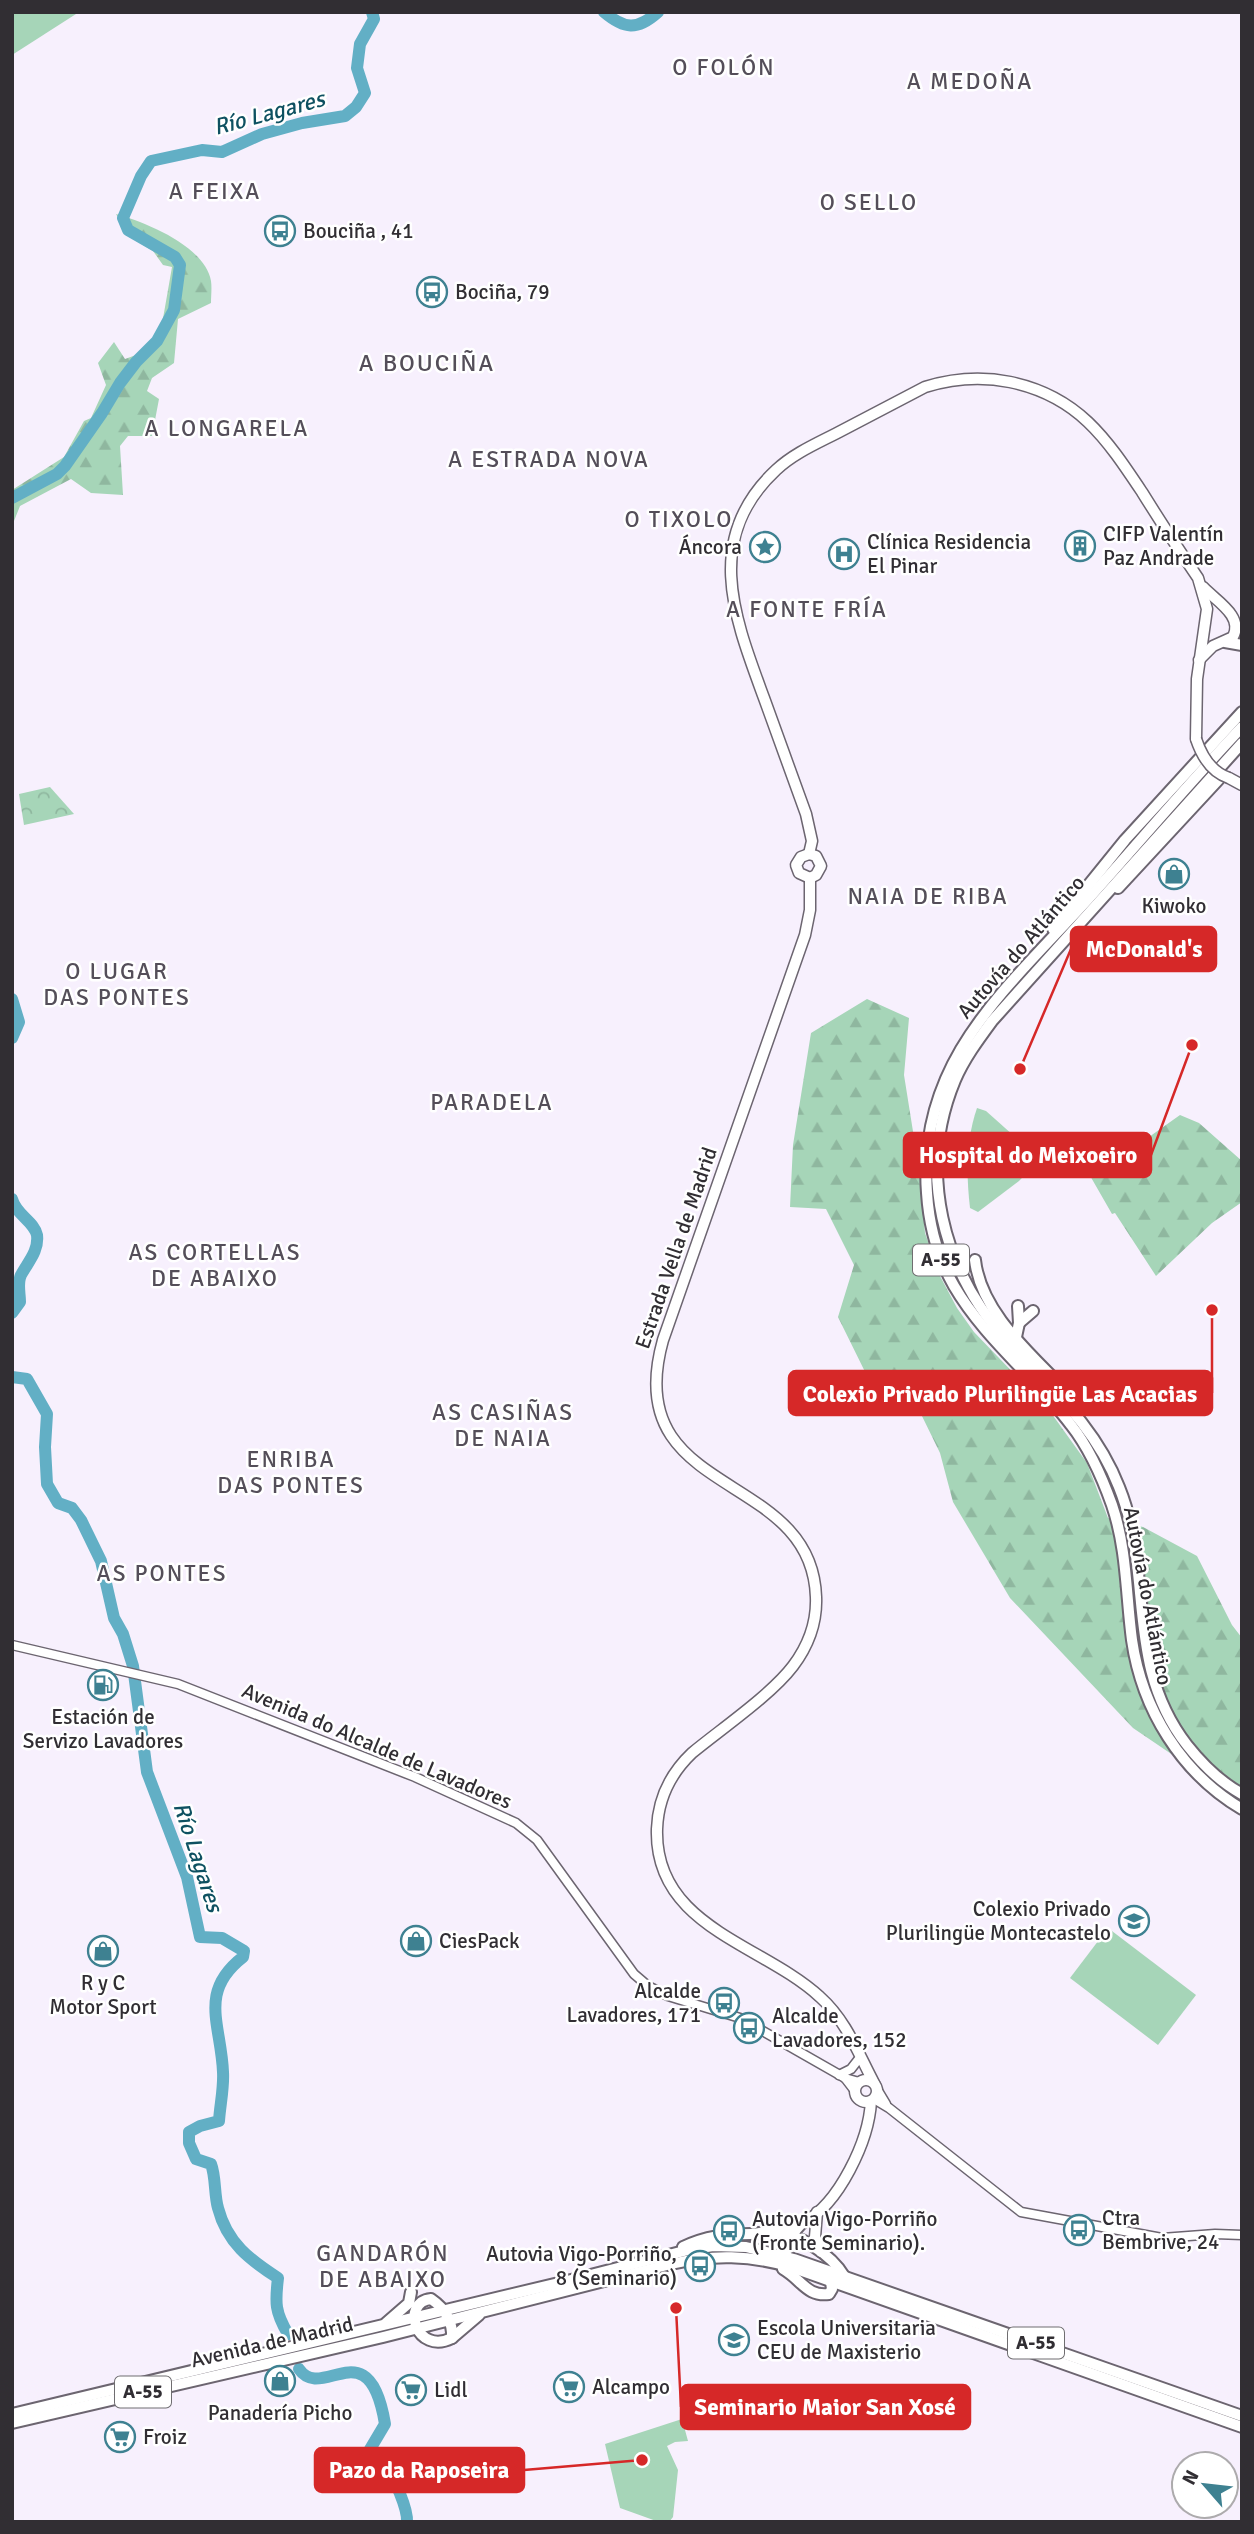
<svg xmlns="http://www.w3.org/2000/svg" width="1254" height="2534" viewBox="0 0 1254 2534" font-family="Signika,sans-serif">
<style>
.green{fill:#a6d5b8}
.forest{fill:url(#forest-firs)}
.park{fill:url(#park-crowns)}
.lines{fill:none;stroke-linecap:round;stroke-linejoin:round}
.river{stroke:#62afc5;stroke-width:12}
.minor-casing{stroke:#6c6570;stroke-width:11}
.major-casing{stroke:#6c6570;stroke-width:13}
.highway-casing{stroke:#6c6570;stroke-width:14}
.minor{stroke:#fff;stroke-width:8}
.major{stroke:#fff;stroke-width:10}
.highway{stroke:#fff;stroke-width:10}
.major-bridge-casing{stroke:#6c6570;stroke-width:13;stroke-linecap:butt}
.major-bridge{stroke:#fff;stroke-width:10}
.labels{text-anchor:middle;dominant-baseline:central;stroke-width:5;stroke-linejoin:round;paint-order:stroke}
.shield{fill:#fff;stroke:#6f6d70;stroke-width:2}
.shield-label{font-size:19px;font-weight:bold;fill:#312e33}
.poi-label{font-size:21px;fill:#312e33;stroke:#fff;text-anchor:start}
.street-label{font-size:21px;fill:#312e33;stroke:#fff}
.neighbourhood-label{font-size:23px;letter-spacing:2px;fill:#544e59;stroke:#fff}
.water-label{font-size:23px;font-style:italic;fill:#0e5161;stroke:#fff}
.quarter-label{font-size:24px;letter-spacing:2px;fill:#544e59;stroke:#fff}
.leader{fill:none;stroke:#d62828;stroke-width:2.5}
.callout-dot{fill:#d62828;stroke:#fff;stroke-width:2.5}
.callout{fill:#d62828;stroke:#d62828;stroke-width:2.5}
.callout-label{font-size:23px;text-anchor:middle;font-weight:bold;fill:#fff}
</style>
<defs>
<pattern id="forest-firs" width="22" height="20" patternUnits="userSpaceOnUse" patternTransform="scale(1.75)"><rect width="22" height="20" fill="#a6d5b8"/><path d="M5 1l3.5 6h-7zM16 11l3.5 6h-7z" fill="#8fb79f"/></pattern>
<pattern id="park-crowns" width="20" height="18" patternUnits="userSpaceOnUse" patternTransform="scale(1.75)"><rect width="20" height="18" fill="#a6d5b8"/><path d="M2 6a3 3 0 1 1 6 0M12 15a3 3 0 1 1 6 0" fill="none" stroke="#8fb79f"/></pattern>
</defs>
<rect width="100%" height="100%" fill="#f7f0fd"/>
<g class="green">
<path d="M12,12H75L76,14L12,55Z"/>
<path d="M977,1108L986,1111L1040,1159L1019,1181L978,1212L970,1208C966,1173 966,1140 977,1108Z"/>
<path d="M1108,1928L1196,1995L1158,2045L1070,1978Z"/>
<path d="M682,2419L688,2441L675,2442L667,2446L678,2470L673,2517L669,2522H659L620,2508L605,2444Z"/>
</g>
<g class="forest">
<path d="M116,214C145,222 205,246 211,281C212,288 211,296 211,303L178,319L174,363L152,378L147,391L159,399L152,436H128L120,446L123,495L91,493L71,479L20,506L12,526V490L64,457L84,421L91,418L106,385L98,363L114,342L125,359L158,347L172,267L163,265L153,251L128,236Z"/>
<path d="M867,999L909,1018L904,1075L919,1169L925,1233L940,1276L957,1308L974,1332L1049,1410L1087,1463L1108,1518L1143,1527L1197,1556L1232,1625L1242,1638V1802L1133,1728L1010,1598L953,1502L940,1453L921,1414L873,1388L838,1317L854,1265L826,1209L790,1207L793,1145L811,1033Z"/>
<path d="M1180,1115L1199,1123L1242,1161V1202L1212,1223L1156,1276L1115,1213L1112,1214L1077,1153L1078,1149L1101,1171Z"/>
</g>
<path class="park" d="M50,787L74,814L24,825L19,794Z"/>
<g class="lines">
<g class="river">
<path d="M604,12C624,29 637,31 658,12"/>
<path d="M12,498L57,474L65,466L102,413L120,383L136,362L157,341L174,310L180,265L175,257L128,230L123,218L141,176L151,161L202,150L222,152L262,134L302,123L345,116L356,107L365,93L357,68L360,44L374,19L372,12"/>
<path d="M12,999L19,1022L12,1038"/>
<path d="M12,1199C16,1215 34,1221 37,1235C39,1251 28,1262 21,1275C17,1283 20,1293 20,1302L12,1313"/>
<path d="M12,1377L27,1379L47,1414L45,1447L47,1484L58,1503L72,1508L81,1520L101,1561L114,1618L123,1634L133,1666L147,1772L187,1877L200,1937L222,1938L244,1951L243,1957C198,1992 221,2024 223,2072C224,2088 220,2105 219,2121L200,2126L189,2132V2143L196,2159L211,2164C216,2177 214,2194 218,2208C227,2243 250,2260 278,2278C275,2303 275,2312 288,2334"/>
<path d="M299,2369C322,2403 369,2327 385,2424L366,2456L370,2461C376,2463 382,2463 386,2467C394,2477 408,2509 407,2522"/>
</g>
<g class="minor-casing">
<g id="minor">
<path d="M12,1645L178,1684L415,1777L516,1823L537,1840L634,1974L648,1986L668,1996L740,2018L845,2078L859,2082"/>
<path d="M839,2075L851,2069L858,2060"/>
<path d="M845,2078L855,2091"/>
<path d="M877,2089L886,2104"/>
<path d="M874,2099L889,2108L1021,2212L1162,2238L1215,2234L1242,2235"/>
</g>
</g>
<g class="major-casing">
<g id="major">
<path d="M1199,660L1213,646L1233,637C1244,616 1216,601 1203,587"/>
<path d="M1229,778L1242,785"/>
<path d="M809,854L812,841L806,814C792,775 778,737 764,698C735,619 702,539 776,470C794,453 818,443 839,432C868,417 896,402 925,387C954,378 980,376 1010,382C1078,396 1106,438 1142,492C1160,521 1179,550 1198,578L1207,609L1197,679L1196,739"/>
<path d="M809,854L801,857L796,865L799,873L810,878"/>
<path d="M809,854L816,856L821,866L816,875L810,878"/>
<path d="M810,878V910L805,935L663,1340C618,1500 812,1468 816,1597C817,1622 808,1646 793,1666C771,1695 721,1729 692,1753C671,1773 658,1799 657,1829C654,1927 763,1944 820,1997C846,2020 858,2053 874,2083"/>
<circle cx="866" cy="2091" r="11"/>
<path d="M817,2212L815,2237L821,2252"/>
<path d="M770,2231C780,2229 794,2228 803,2223C839,2204 869,2141 871,2101"/>
</g>
</g>
<g class="highway-casing">
<g id="highway">
<path d="M1225,642L1242,645"/>
<path d="M1242,727C1190,782 1141,840 1090,897C1009,987 917,1059 927,1193C929,1225 938,1258 954,1286C985,1339 1034,1376 1071,1425C1090,1449 1102,1477 1112,1505C1127,1549 1126,1595 1132,1640C1142,1709 1181,1773 1242,1809"/>
<path d="M1242,743L992,1021C978,1040 964,1059 955,1080C917,1171 942,1269 1007,1341C1050,1388 1095,1425 1119,1487C1154,1573 1124,1664 1187,1745C1202,1764 1220,1782 1242,1794"/>
<path d="M1118,888L1219,779"/>
<path d="M1053,929L1125,840L1242,712"/>
<path d="M975,1260C981,1313 1031,1354 1065,1390"/>
<path d="M1019,1323L1033,1311"/>
<path d="M1016,1337L1019,1323L1018,1306"/>
<path d="M683,2247C706,2236 726,2234 751,2234C758,2234 765,2231 773,2232C798,2233 831,2254 844,2276"/>
<path d="M787,2260C782,2244 792,2234 802,2223"/>
<path d="M783,2269C802,2280 807,2297 829,2294L832,2289L830,2275"/>
<path d="M431,2299C444,2308 453,2321 452,2338C416,2356 400,2302 431,2299Z"/>
<path d="M386,2323L409,2303L411,2292"/>
<path d="M452,2338L479,2315"/>
<path d="M12,2414L567,2281L688,2250L713,2246L746,2247L794,2259L1242,2416"/>
<path d="M12,2423L383,2337L671,2264C713,2254 750,2255 791,2267L1242,2427"/>
</g>
</g>
<use href="#minor" class="minor"/>
<use href="#major" class="major"/>
<use href="#highway" class="highway"/>
<g class="major-bridge-casing">
<path id="major-bridge" d="M1196,739C1202,757 1211,772 1229,778"/>
</g>
<use href="#major-bridge" class="major-bridge"/>
</g>
<defs>
<g id="bus-ring" transform="scale(1.575)"><circle r="9.5" fill="#fff" stroke="#3e8191" stroke-width="1.5"/><path d="M-5-6H5V4H4V6H2V4H-2V6H-4V4H-5ZM-3.5-4V0h7V-4ZM-3.5 1.2v1.5H-2V1.2ZM2 1.2v1.5H3.5V1.2Z" fill="#3e8191"/></g>
<g id="building-ring" transform="scale(1.575)"><circle r="9.5" fill="#fff" stroke="#3e8191" stroke-width="1.5"/><path d="M-4-6H4V6H1V3H-1V6H-4ZM-2.5-4.3h1.7v1.8h-1.7ZM.8-4.3h1.7v1.8H.8ZM-2.5-1h1.7V.8h-1.7ZM.8-1h1.7V.8H.8Z" fill="#3e8191"/></g>
<g id="sight-ring" transform="scale(1.575)"><circle r="9.5" fill="#fff" stroke="#3e8191" stroke-width="1.5"/><path d="M0-6L1.8-2.2L6-1.7L2.9 1.2L3.7 5.4L0 3.3L-3.7 5.4L-2.9 1.2L-6-1.7L-1.8-2.2Z" fill="#3e8191"/></g>
<g id="hospital-ring" transform="scale(1.575)"><circle r="9.5" fill="#fff" stroke="#3e8191" stroke-width="1.5"/><path d="M-5-5h3v3.5h4V-5h3V5h-3V1.5h-4V5h-3Z" fill="#3e8191"/></g>
<g id="shop-ring" transform="scale(1.575)"><circle r="9.5" fill="#fff" stroke="#3e8191" stroke-width="1.5"/><path d="M-5-2.5h2.3a2.7 3.5 0 0 1 5.4 0H5L5.5 6h-11ZM-1.5-2.5h3a1.5 2.3 0 0 0-3 0Z" fill="#3e8191"/></g>
<g id="fuel-ring" transform="scale(1.575)"><circle r="9.5" fill="#fff" stroke="#3e8191" stroke-width="1.5"/><path d="M-5.5-6h7V0h2V4h1.3V-2.5L3-4.5l.8-.8L6-3V5H2.5V1h-1V6h-7ZM-4.2-4.7v3.2H.2V-4.7Z" fill="#3e8191"/></g>
<g id="school-ring" transform="scale(1.575)"><circle r="9.5" fill="#fff" stroke="#3e8191" stroke-width="1.5"/><path d="M0-5L7-2L0 1L-7-2ZM-4 1L0 2.5L4 1V4Q0 6-4 4Z" fill="#3e8191"/></g>
<g id="university-ring" transform="scale(1.575)"><circle r="9.5" fill="#fff" stroke="#3e8191" stroke-width="1.5"/><path d="M0-5L7-2L0 1L-7-2ZM-4 1L0 2.5L4 1V4Q0 6-4 4Z" fill="#3e8191"/></g>
<g id="supermarket-ring" transform="scale(1.575)"><circle r="9.5" fill="#fff" stroke="#3e8191" stroke-width="1.5"/><path d="M-6-5.5h2.5l.6 2H6L4.5 2H-2.5L-4.4-4H-6ZM-1.5 3.2a1.3 1.3 0 1 0 .1 0ZM3 3.2a1.3 1.3 0 1 0 .1 0Z" fill="#3e8191"/></g>
</defs>
<g fill-rule="evenodd">
<use href="#bus-ring" x="280" y="231"/>
<use href="#bus-ring" x="432" y="292"/>
<use href="#building-ring" x="1080" y="546"/>
<use href="#sight-ring" x="765" y="547"/>
<use href="#hospital-ring" x="844" y="554"/>
<use href="#shop-ring" x="1174" y="874"/>
<use href="#fuel-ring" x="103" y="1685"/>
<use href="#school-ring" x="1134" y="1921"/>
<use href="#shop-ring" x="416" y="1941"/>
<use href="#shop-ring" x="103" y="1951"/>
<use href="#bus-ring" x="724" y="2003"/>
<use href="#bus-ring" x="749" y="2028"/>
<use href="#bus-ring" x="1079" y="2230"/>
<use href="#bus-ring" x="729" y="2231"/>
<use href="#bus-ring" x="700" y="2266"/>
<use href="#university-ring" x="734" y="2340"/>
<use href="#shop-ring" x="280" y="2381"/>
<use href="#supermarket-ring" x="569" y="2387"/>
<use href="#supermarket-ring" x="411" y="2390"/>
<use href="#supermarket-ring" x="120" y="2437"/>
</g>
<g class="labels">
<g class="shield">
<rect x="913" y="1244.5" width="56" height="31" rx="5"/>
<rect x="1008" y="2327.5" width="56" height="31" rx="5"/>
<rect x="115" y="2376.5" width="56" height="31" rx="5"/>
</g>
<g class="shield-label">
<text x="941" y="1260">A-55</text>
<text x="1036" y="2343">A-55</text>
<text x="143" y="2392">A-55</text>
</g>
<g class="poi-label">
<text x="303" y="231">Bouciña , 41</text>
<text x="455" y="292">Bociña, 79</text>
<text x="1103" y="534">CIFP Valentín<tspan x="1103" dy="24">Paz Andrade</tspan></text>
<text x="867" y="542">Clínica Residencia<tspan x="867" dy="24">El Pinar</tspan></text>
<text x="742" y="547" text-anchor="end">Áncora</text>
<text x="1174" y="906" text-anchor="middle">Kiwoko</text>
<text x="103" y="1717" text-anchor="middle">Estación de<tspan x="103" dy="24">Servizo Lavadores</tspan></text>
<text x="1111" y="1909" text-anchor="end">Colexio Privado<tspan x="1111" dy="24">Plurilingüe Montecastelo</tspan></text>
<text x="439" y="1941">CiesPack</text>
<text x="103" y="1983" text-anchor="middle">R y C<tspan x="103" dy="24">Motor Sport</tspan></text>
<text x="701" y="1991" text-anchor="end">Alcalde<tspan x="701" dy="24">Lavadores, 171</tspan></text>
<text x="772" y="2016">Alcalde<tspan x="772" dy="24">Lavadores, 152</tspan></text>
<text x="1102" y="2218">Ctra<tspan x="1102" dy="24">Bembrive, 24</tspan></text>
<text x="752" y="2219">Autovia Vigo-Porriño<tspan x="752" dy="24">(Fronte Seminario).</tspan></text>
<text x="677" y="2254" text-anchor="end">Autovia Vigo-Porriño,<tspan x="677" dy="24">8 (Seminario)</tspan></text>
<text x="757" y="2328">Escola Universitaria<tspan x="757" dy="24">CEU de Maxisterio</tspan></text>
<text x="592" y="2387">Alcampo</text>
<text x="434" y="2390">Lidl</text>
<text x="280" y="2413" text-anchor="middle">Panadería Picho</text>
<text x="143" y="2437">Froiz</text>
</g>
<g class="street-label">
<text transform="translate(1021 947) rotate(-49)">Autovía do Atlántico</text>
<text transform="translate(676 1248) rotate(-71)">Estrada Vella de Madrid</text>
<text transform="translate(1148 1596) rotate(79)">Autovía do Atlántico</text>
<text transform="translate(377 1746) rotate(23)">Avenida do Alcalde de Lavadores</text>
<text transform="translate(272 2342) rotate(-13)">Avenida de Madrid</text>
</g>
<g class="neighbourhood-label">
<text x="724" y="67">O FOLÓN</text>
<text x="970" y="81">A MEDOÑA</text>
<text x="215" y="191">A FEIXA</text>
<text x="869" y="202">O SELLO</text>
<text x="227" y="428">A LONGARELA</text>
<text x="549" y="459">A ESTRADA NOVA</text>
<text x="679" y="519">O TIXOLO</text>
<text x="807" y="609">A FONTE FRÍA</text>
<text x="928" y="896">NAIA DE RIBA</text>
<text x="117" y="971">O LUGAR<tspan x="117" dy="26">DAS PONTES</tspan></text>
<text x="492" y="1102">PARADELA</text>
<text x="215" y="1252">AS CORTELLAS<tspan x="215" dy="26">DE ABAIXO</tspan></text>
<text x="503" y="1412">AS CASIÑAS<tspan x="503" dy="26">DE NAIA</tspan></text>
<text x="291" y="1459">ENRIBA<tspan x="291" dy="26">DAS PONTES</tspan></text>
<text x="162" y="1573">AS PONTES</text>
<text x="383" y="2253">GANDARÓN<tspan x="383" dy="26">DE ABAIXO</tspan></text>
</g>
<g class="water-label">
<text transform="translate(269 113) rotate(-15)">Río Lagares</text>
<text transform="translate(198 1857) rotate(72)">Río Lagares</text>
</g>
<g class="quarter-label">
<text x="427" y="363">A BOUCIÑA</text>
</g>
</g>
<path class="leader" d="M1020 1069L1071 949M1192 1045L1151 1155M1212 1310L1212 1393M676 2308L681 2407M642 2460L524 2470"/>
<g class="callout-dot">
<circle cx="1020" cy="1069" r="7"/>
<circle cx="1192" cy="1045" r="7"/>
<circle cx="1212" cy="1310" r="7"/>
<circle cx="676" cy="2308" r="7"/>
<circle cx="642" cy="2460" r="7"/>
</g>
<g class="callout">
<rect x="1071" y="927" width="145" height="44" rx="7"/>
<rect x="904" y="1133" width="247" height="44" rx="7"/>
<rect x="789" y="1371" width="423" height="44" rx="7"/>
<rect x="681" y="2385" width="289" height="44" rx="7"/>
<rect x="315" y="2448" width="209" height="44" rx="7"/>
</g>
<g class="callout-label">
<text x="1144" y="957">McDonald's</text>
<text x="1028" y="1163">Hospital do Meixoeiro</text>
<text x="1000" y="1402">Colexio Privado Plurilingüe Las Acacias</text>
<text x="825" y="2415">Seminario Maior San Xosé</text>
<text x="419" y="2478">Pazo da Raposeira</text>
</g>
<rect width="1254" height="2534" fill="none" stroke="#312e33" stroke-width="28"/>
<g transform="translate(1205 2485) rotate(298)"><circle r="33" fill="#ffffff" stroke="#adabad" stroke-width="2"/>
<path d="M0-5L12 26L0 18L-12 26Z" fill="#3e8191"/>
<text y="-10" font-size="19" font-weight="bold" text-anchor="middle" fill="#312e33">N</text>
</g>
</svg>
